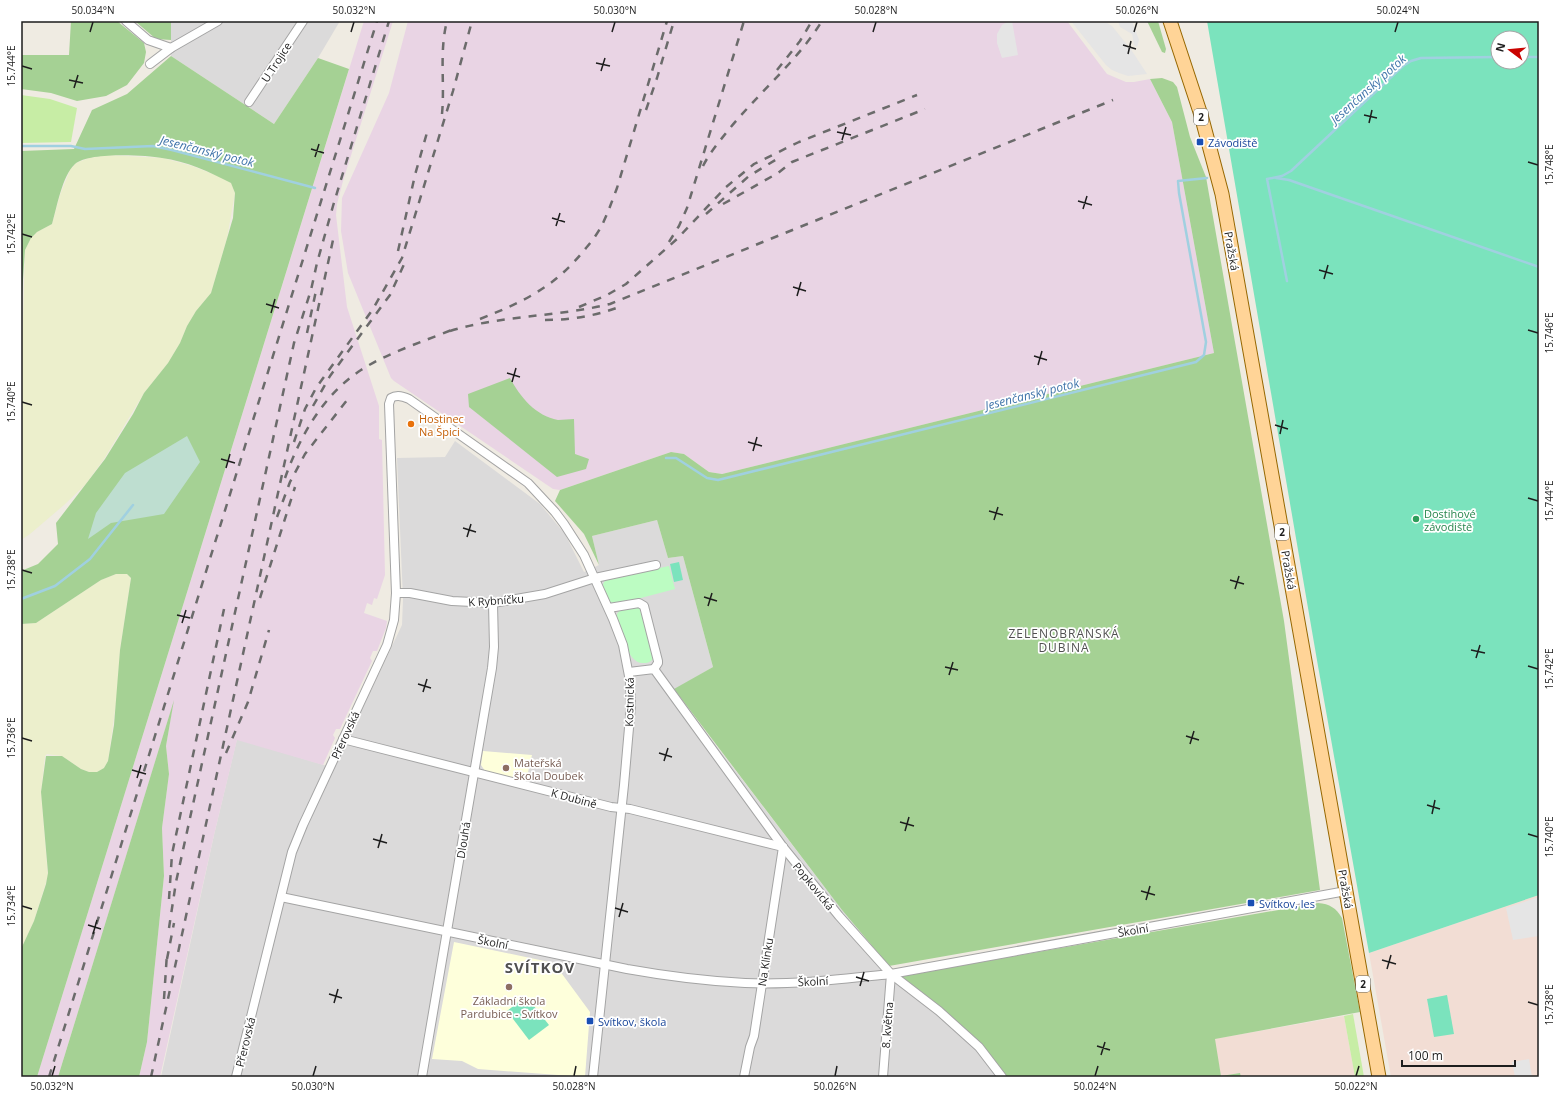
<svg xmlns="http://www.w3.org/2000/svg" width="1560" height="1098" viewBox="0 0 1560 1098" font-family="'Open Sans',sans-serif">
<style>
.residential{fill:#dbdada}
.industrial{fill:#e9d4e4}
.education{fill:#feffdb}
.military{fill:#f2ddd4}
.farmland{fill:#ecefcc}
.grass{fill:#c7eda5}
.forest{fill:#a5d194}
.wetland{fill:#beded0}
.park{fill:#bcfcc2}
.pitch{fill:#7be3bd;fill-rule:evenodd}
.parking{fill:#e5e5e5}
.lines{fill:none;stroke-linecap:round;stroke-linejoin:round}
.stream{stroke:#a0d0e0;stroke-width:2.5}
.minor-casing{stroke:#a4a4a4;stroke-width:10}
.primary-casing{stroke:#966700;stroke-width:15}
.minor{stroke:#fff;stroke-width:8}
.primary{stroke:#ffd497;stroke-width:13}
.rail{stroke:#6b6b6b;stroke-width:2.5;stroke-dasharray:8 8;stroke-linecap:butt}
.ticks{fill:none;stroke:#1d1d1d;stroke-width:1.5}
.transit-dot{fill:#1a4fb4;stroke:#fff;stroke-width:1.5}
.food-dot{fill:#e8710a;stroke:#fff;stroke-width:1.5}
.leisure-dot{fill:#2e9e5b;stroke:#fff;stroke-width:1.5}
.education-dot{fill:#8d6e63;stroke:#fff;stroke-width:1.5}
.labels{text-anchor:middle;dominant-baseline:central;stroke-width:3.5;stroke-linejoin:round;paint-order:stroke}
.shield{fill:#fff;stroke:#616161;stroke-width:1}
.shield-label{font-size:10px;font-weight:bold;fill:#1d1d1d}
.street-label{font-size:11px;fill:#1d1d1d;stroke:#fff}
.transit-label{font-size:11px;fill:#164399;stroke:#fff;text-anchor:start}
.food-label{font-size:11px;fill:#c56008;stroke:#fff;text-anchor:start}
.leisure-label{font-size:11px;fill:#27864d;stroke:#fff;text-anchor:start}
.education-label{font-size:11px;fill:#785e54;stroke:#fff;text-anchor:start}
.water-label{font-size:12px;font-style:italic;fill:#4175aa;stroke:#fff}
.neighbourhood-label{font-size:12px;letter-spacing:1px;fill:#505050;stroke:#fff}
.district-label{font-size:15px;font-weight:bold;letter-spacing:1px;fill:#505050;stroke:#fff}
.neatline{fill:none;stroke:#1d1d1d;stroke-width:1.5}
.ticks-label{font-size:10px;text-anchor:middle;fill:#1d1d1d}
</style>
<rect width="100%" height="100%" fill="#efebe2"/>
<g class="residential">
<path d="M171,21H340L318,58L274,124L171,56Z"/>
<path d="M455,441L540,504L565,534L584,572L599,565L592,536L657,520L668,558L683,556L713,667L674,690L842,910L889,966L944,1011L980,1044L1007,1077H161L214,835L237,739L334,768L402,625L403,599L397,458L445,457Z"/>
</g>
<g class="industrial">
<path d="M364,21H393L343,181L337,204L336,215L347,307L379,406V439L382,440V442L385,575L377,599L374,598L372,605L367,603L364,613L387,621L386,628L377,651H373L370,658L372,661L340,729H336L333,735L335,738L323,765L237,740L214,835L160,1077H139L147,1042L164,876L162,828L169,774L166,746L173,704L58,1077H37Z"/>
<path d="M408,21H1067L1107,74L1126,82H1134L1150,79L1172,122L1214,353L722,474L709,472L684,454L671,452L560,490L553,489L394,381L391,378L348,273L341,231L342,198L389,93Z"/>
</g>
<g class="education">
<path d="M483,751L532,755L526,781L485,771L481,765Z"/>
<path d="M454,942L554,963L590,1012L585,1077L478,1069L462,1061L432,1059Z"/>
</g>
<g class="military">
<path d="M1539,895V1077H1391L1369,953Z"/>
<path d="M1344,1016L1355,1077H1241L1240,1073L1221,1076L1214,1039Z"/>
</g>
<g class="farmland">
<path d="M106,155L163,158L192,166L218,176L231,183L235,193L227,238L211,293L196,311L187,326L180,343L168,363L144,393L104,459L85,485L64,505L30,534L21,540V352L23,321L25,250L31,238L37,232L52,224L60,195L70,170L76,163L89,158Z"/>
<path d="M122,573L127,574L131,578L120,649L117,696L108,761L104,768L97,772H89L81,769L62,756L47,754L45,756L41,792L48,876L34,921L21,949V624L36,623L101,580L116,574Z"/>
</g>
<g class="grass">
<path d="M21,95L50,99L77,108L71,142L21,143Z"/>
<path d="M1353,1014L1364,1077H1355L1344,1016Z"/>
</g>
<g class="forest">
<path d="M71,21H117L144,43L146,52L144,63L127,85L106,96L77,101L51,93L21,89V55H69Z"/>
<path d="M137,21H171V40L156,39L136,22Z"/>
<path d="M1147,21H1158L1166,49L1165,53L1162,52Z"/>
<path d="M171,56L274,124L318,58L349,69L37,1077H21V949L34,921L46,884L48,873L41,792L46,756H62L81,769L89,772H97L104,768L108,761L114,725L120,650L131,578L127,574H116L101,580L36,623L21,624V571L38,564L58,544L56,523L105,459L133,414L144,393L168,363L180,343L187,326L196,311L211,293L233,218L235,193L231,183C210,172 186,161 162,158C144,155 89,152 75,164C62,176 57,207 52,224L37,232L31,238L25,250L21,309V151L74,149L92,110L127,94Z"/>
<path d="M1162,78L1173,82L1177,87L1190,137L1206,177L1284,621L1320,890L889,966L842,910L674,689L713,667L683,556L668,558L657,520L592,536L599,565L584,534L555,501L560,490L671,452L684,454L709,472L722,474L1214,353L1172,122L1150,79Z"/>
<path d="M510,378C520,397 536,416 558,420C563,420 569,419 574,419L575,454L589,459L586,469L557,477L469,407L468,394Z"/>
<path d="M174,700L166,746L169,774L162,828L164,876L147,1042L139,1077H58Z"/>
<path d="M1318,903C1330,904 1336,908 1342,918L1360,1012L1215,1039L1221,1076L1240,1073L1241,1077H1007L980,1044L943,1011L901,976Z"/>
</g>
<path class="wetland" d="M187,436L200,462L164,514L111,523L88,539L96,513L125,473Z"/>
<g class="park">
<path d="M669,566L675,589L618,604L610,602L602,587L604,582L608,579Z"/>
<path d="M636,606L643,607L654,657C652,661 649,663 644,663C628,665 621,632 617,620V614L620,610Z"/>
</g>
<g class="pitch">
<path d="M1207,21H1539V895L1369,953L1318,666ZM1498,38H1522V62H1498Z"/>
<path d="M679,562L683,580L674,582L670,564Z"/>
<path d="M1447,995L1454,1034L1434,1037L1427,999Z"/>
<path d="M526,996L549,1025L529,1040L507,1011Z"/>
</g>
<g class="parking">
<path d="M1009,21H1012L1018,55L1002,58L997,43V34L1002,25Z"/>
<path d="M1071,21L1107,23L1112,26L1132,51L1147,74L1128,76L1119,73L1112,70L1106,65Z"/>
<path d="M1118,21H1132L1139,40L1137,47L1134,45L1132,34L1120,27Z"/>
<path d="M1539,897V936L1513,940L1506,908Z"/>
<path d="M1529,1059L1532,1077H1515L1512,1062Z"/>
</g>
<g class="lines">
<g class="stream">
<path d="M1522,57H1539"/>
<path d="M21,146H71L85,149L153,146L172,150L315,188"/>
<path d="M1276,178L1289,180L1539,267"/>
<path d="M1287,281L1267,179L1282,176L1291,171L1403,66L1411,61L1421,58L1498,57"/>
<path d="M666,458H676L707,478L718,480L1196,362L1204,355L1206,342L1179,193L1178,181L1207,178"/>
<path d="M21,599L55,586L90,559L133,505"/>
</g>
<g class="minor-casing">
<g id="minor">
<path d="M126,21L148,40L171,48"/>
<path d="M150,64L171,48L218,21"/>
<path d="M249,102L303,21"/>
<path d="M396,593H410L452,601L493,603L545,594L595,578L656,565"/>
<path d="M609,608L639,603L644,606L658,661V663L654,669"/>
<path d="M629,672L654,669L783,847L839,916L891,974L939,1011L979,1047L1002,1077"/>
<path d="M343,739L611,807L630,809L783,847"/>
<path d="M281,897L627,969C666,976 706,981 745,983C794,985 843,979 891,974L1346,891"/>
<path d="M236,1077L292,852L303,825L387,645L394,620L396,593L389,404L391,398C397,394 403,396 409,399L528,483L555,512L564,524L584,555L613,619L623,645L630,681L631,705L624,785L593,1077"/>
<path d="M422,1077L492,668L494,647L493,603"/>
<path d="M744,1077L750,1047L754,1036L783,847"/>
<path d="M883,1077L891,974"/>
</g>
</g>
<g class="primary-casing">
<path id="primary" d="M1170,21L1201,115L1222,194L1379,1077"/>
</g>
<use href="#minor" class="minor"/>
<use href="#primary" class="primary"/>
<g class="rail">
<path d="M777,70L800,41L812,21"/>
<path d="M646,110L657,78L674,21"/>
<path d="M442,114C445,83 439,52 447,21"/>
<path d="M703,166C709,154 718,143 726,133C757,94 796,63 822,21"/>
<path d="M723,204L778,173L792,162L925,109"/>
<path d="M706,214L749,176L777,159"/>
<path d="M669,242L679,226L687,208L744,21"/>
<path d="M398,251L415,175L428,129"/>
<path d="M579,307L607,295L626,284L677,239L726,187L754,164L799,142L917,95"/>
<path d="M480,319C525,301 555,287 586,248C592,241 598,233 602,225C608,213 612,201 617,188L667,21"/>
<path d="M545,320C570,320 595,316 619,307"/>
<path d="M450,331C502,315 557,317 610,304L1113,100"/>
<path d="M307,333L317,286"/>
<path d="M313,406L330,376L390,295L406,260"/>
<path d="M294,442L305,409L316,388L373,309L402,258L453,91L472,21"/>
<path d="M285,478C300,436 323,395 361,370C387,353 425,341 454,329"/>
<path d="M277,517L290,482L305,454L351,395"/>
<path d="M260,598L295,487"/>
<path d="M226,753L248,702L269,630"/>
<path d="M169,899L172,854L224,609"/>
<path d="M169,928L176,882L294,343L311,290L317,263L333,206L389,21"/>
<path d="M167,959L174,923"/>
<path d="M164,999L167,953"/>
<path d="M49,1077L377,21"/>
<path d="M151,1077L333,240"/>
</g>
</g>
<path class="ticks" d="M90,32L93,22M351,32L354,22M612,32L615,22M873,32L876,22M1134,32L1137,22M1395,32L1398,22M1123,45L1136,49M1128,54L1131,41M596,63L610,66M22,66L32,69M601,71L605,58M69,80L83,83M74,88L78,75M1364,115L1377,118M1369,123L1372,110M837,132L851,135M842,140L846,127M311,149L324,153M315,157L319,144M1528,162L1538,165M1078,201L1092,205M1083,209L1087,196M552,218L565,222M556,226L560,213M22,234L32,237M1319,270L1333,274M1324,279L1328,265M793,287L806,291M797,296L801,282M266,304L279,308M271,313L275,299M1528,330L1538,333M1034,356L1047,360M1038,365L1042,351M507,373L520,377M512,382L516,368M22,402L32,405M1275,425L1288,429M1280,434L1283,420M748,442L762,446M753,451L757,437M221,459L235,463M226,468L230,454M1528,498L1538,501M989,511L1003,515M994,520L998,507M463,528L476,532M467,537L471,524M22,570L32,573M1230,580L1244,584M1235,589L1239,576M704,597L717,601M708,606L712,593M177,615L190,618M182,623L186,610M1471,650L1485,653M1476,658L1480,645M1528,666L1538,669M945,667L958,670M949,675L953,662M418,684L431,688M423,692L427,679M1186,736L1199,740M22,738L32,741M1190,744L1194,731M659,753L672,757M664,761L668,748M132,770L146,774M137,778L141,765M1427,805L1440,809M1432,814L1435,800M900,822L914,826M905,831L909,817M1528,834L1538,837M373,839L387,843M378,848L382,834M1141,891L1155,895M1146,900L1150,886M22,906L32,909M615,908L628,912M619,917L623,903M88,925L101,929M93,934L97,920M1382,960L1396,964M1387,969L1391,955M856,977L869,981M860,986L864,972M329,994L342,998M1528,1002L1538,1005M334,1003L338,989M1097,1046L1110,1050M1101,1055L1105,1042M52,1076L55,1066M313,1076L316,1066M574,1076L576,1066M835,1076L837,1066M1095,1076L1098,1066M1356,1076L1359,1066"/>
<g class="transit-dot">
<rect x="1196" y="138" width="8" height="8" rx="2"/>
<rect x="1247" y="899" width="8" height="8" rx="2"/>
<rect x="586" y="1017" width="8" height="8" rx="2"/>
</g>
<circle class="food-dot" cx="411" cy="424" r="4"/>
<circle class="leisure-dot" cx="1416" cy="519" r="4"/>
<g class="education-dot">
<circle cx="506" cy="768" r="4"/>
<circle cx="509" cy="987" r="4"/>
</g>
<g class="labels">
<g class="shield">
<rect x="1194" y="109" width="14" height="16" rx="3"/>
<rect x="1275" y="524" width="14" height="16" rx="3"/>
<rect x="1356" y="976" width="14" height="16" rx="3"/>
</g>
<g class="shield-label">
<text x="1201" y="117">2</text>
<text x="1282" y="532">2</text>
<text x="1363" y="984">2</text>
</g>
<g class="street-label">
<text transform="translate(276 62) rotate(-57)">U Trojice</text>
<text transform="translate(1232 251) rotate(80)">Pražská</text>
<text transform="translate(1289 570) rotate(80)">Pražská</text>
<text transform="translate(496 600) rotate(-4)">K Rybníčku</text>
<text transform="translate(629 702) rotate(-89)">Kostnická</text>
<text transform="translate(345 735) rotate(-65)">Přerovská</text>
<text transform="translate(574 798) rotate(15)">K Dubině</text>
<text transform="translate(463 840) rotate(-81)">Dlouhá</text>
<text transform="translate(814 886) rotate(51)">Popkovická</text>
<text transform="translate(1346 889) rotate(80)">Pražská</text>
<text transform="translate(1133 930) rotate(-10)">Školní</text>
<text transform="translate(493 942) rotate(11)">Školní</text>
<text transform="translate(765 962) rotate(-81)">Na Klínku</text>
<text transform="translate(813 981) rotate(-3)">Školní</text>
<text transform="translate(887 1025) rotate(-86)">8. května</text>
<text transform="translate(245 1042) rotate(-76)">Přerovská</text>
</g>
<g class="transit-label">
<text x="1208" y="142">Závodiště</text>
<text x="1259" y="903">Svítkov, les</text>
<text x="598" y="1021">Svítkov, škola</text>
</g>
<g class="food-label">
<text x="419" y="418">Hostinec<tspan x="419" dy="13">Na Špici</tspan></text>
</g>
<g class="leisure-label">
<text x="1424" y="513">Dostihové<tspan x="1424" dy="13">závodiště</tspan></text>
</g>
<g class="education-label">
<text x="514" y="762">Mateřská<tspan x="514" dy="13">škola Doubek</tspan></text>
<text x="509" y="1000" text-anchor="middle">Základní škola<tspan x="509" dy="13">Pardubice - Svítkov</tspan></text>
</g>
<g class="water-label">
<text transform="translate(1368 89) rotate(-42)">Jesenčanský potok</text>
<text transform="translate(207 151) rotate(14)">Jesenčanský potok</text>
<text transform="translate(1032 394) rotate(-14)">Jesenčanský potok</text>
</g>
<g class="neighbourhood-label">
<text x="1064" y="633">ZELENOBRANSKÁ<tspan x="1064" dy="14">DUBINA</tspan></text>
</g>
<g class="district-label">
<text x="540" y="967">SVÍTKOV</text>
</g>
</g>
<rect width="1560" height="1098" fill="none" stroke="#ffffff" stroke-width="44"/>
<g transform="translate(1510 50) rotate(286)"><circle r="19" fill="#ffffff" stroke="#a5a5a5"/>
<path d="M0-3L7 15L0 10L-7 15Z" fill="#ca0300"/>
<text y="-6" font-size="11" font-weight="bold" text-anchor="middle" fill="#1d1d1d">N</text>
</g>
<path d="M1402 1060v6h113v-6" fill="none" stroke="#1d1d1d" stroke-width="2"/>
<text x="1408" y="1060" font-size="12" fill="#1d1d1d" stroke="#ffffff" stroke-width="3" paint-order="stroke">100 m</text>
<rect x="22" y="22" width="1516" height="1054" class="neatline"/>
<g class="ticks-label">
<text x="93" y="14">50.034°N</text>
<text x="354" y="14">50.032°N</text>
<text x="615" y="14">50.030°N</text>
<text x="876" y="14">50.028°N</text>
<text x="1137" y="14">50.026°N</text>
<text x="1398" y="14">50.024°N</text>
<text transform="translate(11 66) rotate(-90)" y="4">15.744°E</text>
<text transform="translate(1549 165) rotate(-90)" y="4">15.748°E</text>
<text transform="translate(11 234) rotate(-90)" y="4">15.742°E</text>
<text transform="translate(1549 333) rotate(-90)" y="4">15.746°E</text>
<text transform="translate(11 402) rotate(-90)" y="4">15.740°E</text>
<text transform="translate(1549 501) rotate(-90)" y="4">15.744°E</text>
<text transform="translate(11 570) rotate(-90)" y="4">15.738°E</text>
<text transform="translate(1549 669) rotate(-90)" y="4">15.742°E</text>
<text transform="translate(11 738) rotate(-90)" y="4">15.736°E</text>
<text transform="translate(1549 837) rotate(-90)" y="4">15.740°E</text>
<text transform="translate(11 906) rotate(-90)" y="4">15.734°E</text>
<text transform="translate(1549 1005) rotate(-90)" y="4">15.738°E</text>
<text x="52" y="1090">50.032°N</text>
<text x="313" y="1090">50.030°N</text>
<text x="574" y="1090">50.028°N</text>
<text x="835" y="1090">50.026°N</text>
<text x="1095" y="1090">50.024°N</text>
<text x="1356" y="1090">50.022°N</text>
</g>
</svg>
